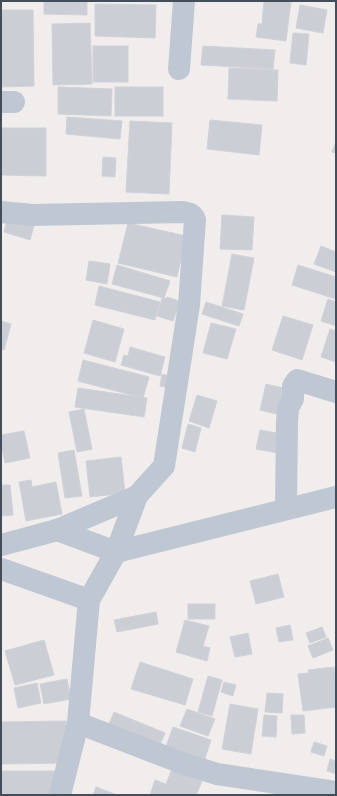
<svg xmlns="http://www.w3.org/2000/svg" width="337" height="796" viewBox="0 0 337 796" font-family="Montserrat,sans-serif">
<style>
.building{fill:#cbced5;stroke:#d0d2d9}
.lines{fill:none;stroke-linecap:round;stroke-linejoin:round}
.minor{stroke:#bfc7d3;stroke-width:22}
</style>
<rect width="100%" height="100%" fill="#f0edec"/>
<g class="building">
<path d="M44,1H87V15L44,14Z"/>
<path d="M264,1H291L286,41L256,37L258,24H262Z"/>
<path d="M95,4L156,5L155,38L95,36Z"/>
<path d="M300,5L327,10L323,33L296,28Z"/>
<path d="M1,10H33L34,86L1,87Z"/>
<path d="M90,23L92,84L53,85L52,24Z"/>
<path d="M293,33L309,34L306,65L290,63Z"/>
<rect x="93" y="46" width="35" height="36"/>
<path d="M203,46L275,50L273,69L201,65Z"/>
<path d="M229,68L278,70L277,101L228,99Z"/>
<path d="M58,87L112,89L111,116L58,114Z"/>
<rect x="115" y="87" width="48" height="29"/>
<path d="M67,117L122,121L120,139L66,134Z"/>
<path d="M210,120L262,125L259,155L207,149Z"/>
<path d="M130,121L172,123L169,194L126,192Z"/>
<path d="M1,128H46V176L1,175Z"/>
<path d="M336,142V153L332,152Z"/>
<path d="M103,157L116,158L115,177L102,176Z"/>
<path d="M222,215L254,217L252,250L220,249Z"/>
<path d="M7,220L35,222L30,240L4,232Z"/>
<path d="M128,223L186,236L177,277L118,263Z"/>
<path d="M321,246L336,252V272L314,264Z"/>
<path d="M232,254L254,258L244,310L222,306Z"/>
<path d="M89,261L110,264L107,284L86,280Z"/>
<path d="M117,265L170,281L164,298L112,284Z"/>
<path d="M298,265L336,277V299L292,285Z"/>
<path d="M99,286L160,302L155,320L95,305Z"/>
<path d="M167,297L185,303L182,311L177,310L173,321L157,316L162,298L166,299Z"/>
<path d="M328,299L336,302V326L321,321Z"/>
<path d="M206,302L243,314L239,326L202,314Z"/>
<path d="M283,316L313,325L302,360L272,350Z"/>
<path d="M93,320L124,329L115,362L84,353Z"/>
<path d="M1,321L11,324L4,350L1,349Z"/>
<path d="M211,323L236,329L227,359L203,353Z"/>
<path d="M330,329L336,331V362L321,357Z"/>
<path d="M130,347L165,357L160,376L121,365L124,355L128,356Z"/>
<path d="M83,360L149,377L143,398L78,381Z"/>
<path d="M162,374L173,377L171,388L160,386Z"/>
<path d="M266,384L287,389L281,415L260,410Z"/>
<path d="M78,388L147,398L144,417L75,407Z"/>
<path d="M197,395L217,401L209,428L189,421Z"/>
<path d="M84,409L92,449L77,452L69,412Z"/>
<path d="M188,424L201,428L195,452L182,448Z"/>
<path d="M260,430L282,434L278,453L256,449Z"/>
<path d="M24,431L30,458L5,463L1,444V435Z"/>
<path d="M74,450L82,496L65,498L58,453Z"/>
<path d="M121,457L125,493L90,497L86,461Z"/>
<path d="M31,480L32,487L56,482L62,514L26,521L19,482Z"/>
<path d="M1,485H10L13,515L1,516Z"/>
<path d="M278,574L284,597L256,604L250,581Z"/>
<rect x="188" y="604" width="27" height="15"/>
<path d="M156,612L158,624L117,632L114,620Z"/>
<path d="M185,620L209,626L203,646L210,648L207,661L176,652Z"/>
<path d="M290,625L293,640L279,642L276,628Z"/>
<path d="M322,627L326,637L310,643L306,633Z"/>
<path d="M248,633L252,654L235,657L230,637Z"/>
<path d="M328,638L333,650L313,658L308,646Z"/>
<path d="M44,640L54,675L15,685L5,651Z"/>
<path d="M140,662L193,679L185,705L131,689Z"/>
<path d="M334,667L336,685V707L303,711L298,674L309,673L308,670Z"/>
<path d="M208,676L222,680L212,716L198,712Z"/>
<path d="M67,679L71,699L44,704L40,684Z"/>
<path d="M224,682L236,685L233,696L221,692Z"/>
<path d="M37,683L41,703L18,708L14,688Z"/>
<path d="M267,693L283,694L282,713L265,712Z"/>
<path d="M230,704L258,709L251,754L222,749Z"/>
<path d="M187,709L215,719L208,736L180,726Z"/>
<path d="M114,712L165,733L157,751L107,729Z"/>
<path d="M264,715L277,716L276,737L262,736Z"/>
<path d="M291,715H304L305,733L292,734Z"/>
<path d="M66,721L67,763L1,764V722Z"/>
<path d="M173,727L211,740L203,765L164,752Z"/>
<path d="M314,742L327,746L324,756L311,752Z"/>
<path d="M330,759L336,761V774L327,771Z"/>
<path d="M172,769L202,781L196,795H150L155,780L166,784Z"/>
<rect x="1" y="771" width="57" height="24"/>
<path d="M96,787L117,795H93Z"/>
</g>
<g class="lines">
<g class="minor">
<path d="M179,69L184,1"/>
<path d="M1,102H14"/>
<path d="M1,212L33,215L183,212C189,213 193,214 195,220L189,305L164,466L137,496L116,552L89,600L78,723L60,795"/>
<path d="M286,508L287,422L288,408L293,399V386L297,380L336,392"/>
<path d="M57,530L116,552L336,497"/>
<path d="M1,545L57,530L137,496"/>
<path d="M1,569L89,600"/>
<path d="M78,723L182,763L217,774L336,792"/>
</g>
</g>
<rect width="337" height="796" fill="none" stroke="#444e5b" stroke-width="4"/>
</svg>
